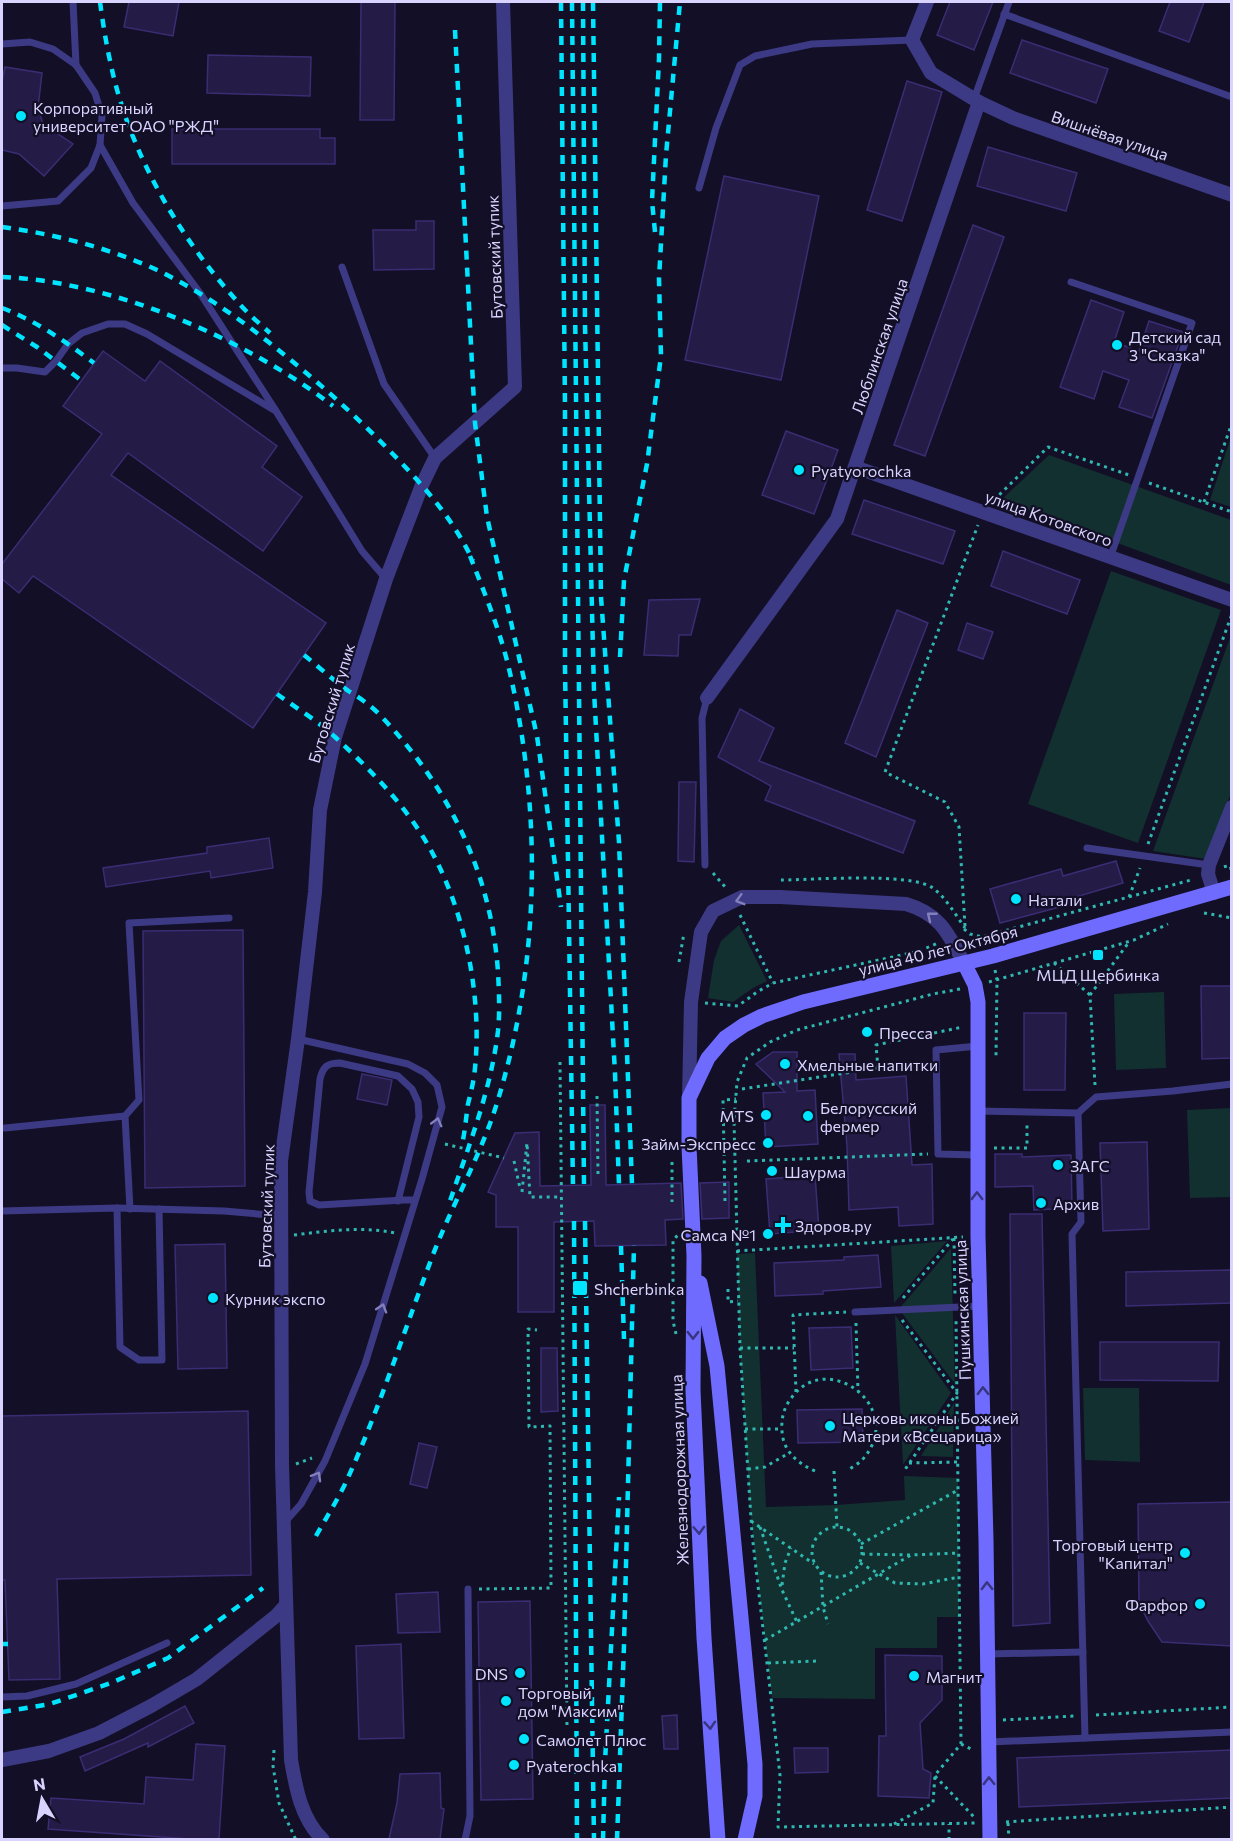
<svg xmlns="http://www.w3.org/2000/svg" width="1233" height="1841" viewBox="0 0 1233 1841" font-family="Commissioner,sans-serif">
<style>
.green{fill:#12302f}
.building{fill:#241b47;stroke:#3b2d73;stroke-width:1.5}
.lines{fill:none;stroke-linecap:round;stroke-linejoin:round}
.path{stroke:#2fb8b0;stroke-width:3;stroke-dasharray:3 4.5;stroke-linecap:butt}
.lane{stroke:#3d3a85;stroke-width:7}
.street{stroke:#3d3a85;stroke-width:14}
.secondary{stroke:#6f6bff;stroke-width:15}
.rail{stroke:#00e5ff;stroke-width:4.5;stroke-dasharray:9 8;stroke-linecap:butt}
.oneway{stroke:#837fbc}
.oneway2{stroke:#38347d}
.poi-dot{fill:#00e5ff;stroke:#130f26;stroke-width:2}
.labels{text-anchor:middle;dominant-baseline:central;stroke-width:4.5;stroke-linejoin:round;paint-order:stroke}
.poi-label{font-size:16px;fill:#d9d4ff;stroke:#130f26;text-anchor:start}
.street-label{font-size:16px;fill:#d9d4ff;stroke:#130f26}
</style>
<rect width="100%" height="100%" fill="#130f26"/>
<g class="green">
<path d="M1231,437L1232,507H1231L1210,500Z"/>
<path d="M1049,455L1231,520V585L1001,500Z"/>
<path d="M1111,571L1221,610L1138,843L1028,804Z"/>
<path d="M1231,635V793L1206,859L1153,851Z"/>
<path d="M739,925L767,981L753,988L733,1002L708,998L714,960L721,941Z"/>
<path d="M1164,992L1166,1068L1116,1070L1114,994Z"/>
<path d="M1231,1108V1197L1190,1198L1187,1110Z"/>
<path d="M947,1241L894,1303L891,1246Z"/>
<path d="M951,1248L955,1384L899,1309Z"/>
<path d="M755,1253L766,1507L836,1505L905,1500L904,1476L958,1478L959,1617H937V1648H875V1699L772,1698L756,1566L750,1507L740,1348L737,1254Z"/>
<path d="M895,1315L951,1393L903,1465Z"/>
<path d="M1083,1388H1139L1140,1462L1085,1460Z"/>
<path d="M954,1403L953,1457L921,1456Z"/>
</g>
<g class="building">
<path d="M129,2H179L173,36L124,27Z"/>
<path d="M361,2H395L394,120H360Z"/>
<path d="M950,2H993L974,50L937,35Z"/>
<path d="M1170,2H1204L1189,42L1159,31Z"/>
<path d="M1022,40L1108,69L1096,103L1010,73Z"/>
<path d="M208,55L311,57L310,96L207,93Z"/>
<path d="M5,67L42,73L38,108L43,124L73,144L44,176L19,154L2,150V82Z"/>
<path d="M907,81L942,92L902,221L867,210Z"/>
<path d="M172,129H320V138H335V164H172Z"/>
<path d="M988,147L1077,173L1066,211L977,186Z"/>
<path d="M724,176L819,196L781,380L685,360Z"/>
<path d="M416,221H434V269L374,270L373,230H416Z"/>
<path d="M973,225L1004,237L925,456L894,445Z"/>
<path d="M1091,300L1124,312L1114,342L1139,351L1149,321L1183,332L1152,418L1119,407L1129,380L1103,371L1094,399L1060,387Z"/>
<path d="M103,351L145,381L160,361L277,446L262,467L302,497L263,551L128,453L111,475L326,623L253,728L33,576L19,593L2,579V564L102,434L63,406Z"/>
<path d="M786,431L838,450L814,514L762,495Z"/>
<path d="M864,500L955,531L943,564L852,534Z"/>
<path d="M1003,551L1080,580L1067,614L991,586Z"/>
<path d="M700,599L691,635H679L678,656L644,655L649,600Z"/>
<path d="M897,610L928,623L876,757L845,743Z"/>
<path d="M967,623L993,632L983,659L958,650Z"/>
<path d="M740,709L774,728L759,761L915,821L903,853L765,800L771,786L718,757Z"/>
<path d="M679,782H696L694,862L678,861Z"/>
<path d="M269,838L273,868L211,878L210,871L106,887L103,868L207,853V847Z"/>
<path d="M1116,861L1123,883L1069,899L1071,904L1000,923L990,889L1061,869L1063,876Z"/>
<path d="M243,930L245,1186L145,1188L143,931Z"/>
<path d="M1201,986H1232V1058L1202,1059Z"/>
<path d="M1024,1013H1066L1065,1090H1024Z"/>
<path d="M773,1052H797V1091L815,1090L818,1144L766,1147L763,1093L785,1092L756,1064Z"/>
<path d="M839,1054H855L856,1080L906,1076L912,1165L932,1164L933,1224L899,1226L898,1207L849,1210L847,1146Z"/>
<path d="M362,1074L392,1080L387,1105L357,1099Z"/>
<path d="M590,1105H605L606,1185L681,1183L683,1219L665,1220L666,1245L595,1246L594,1221L554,1222V1312H518V1227H496V1195L488,1192L515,1133L539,1132L540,1186L591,1185Z"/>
<path d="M1147,1142L1149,1229L1103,1231L1100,1143Z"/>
<path d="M995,1154H1022V1157L1071,1155L1072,1208L1034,1210L1033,1186L995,1187Z"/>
<path d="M815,1175L819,1230L770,1234L766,1179Z"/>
<path d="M729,1182V1218L702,1219L700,1183Z"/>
<path d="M1010,1214H1042L1050,1623L1013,1626Z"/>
<path d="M225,1244L227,1368L178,1369L175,1245Z"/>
<path d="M878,1255L881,1287L823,1291V1294L775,1296L774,1263L844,1260V1257Z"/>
<path d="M1232,1270V1303L1126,1306V1272Z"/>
<path d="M851,1327L853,1368L811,1370L809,1328Z"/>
<path d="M1100,1342H1219L1218,1381L1100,1380Z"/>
<path d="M541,1348H557L558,1411L541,1412Z"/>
<path d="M862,1409L863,1442L798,1443L797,1410Z"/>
<path d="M248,1411L251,1575L57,1579L60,1679L9,1680L5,1580H2V1416Z"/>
<path d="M419,1443L437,1447L427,1488L410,1484Z"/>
<path d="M1232,1502V1646L1162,1642L1148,1621L1139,1603L1138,1504Z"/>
<path d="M438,1592L440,1632L398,1633L396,1594Z"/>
<path d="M530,1601L533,1799L481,1800L478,1602Z"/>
<path d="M401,1644L404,1738L359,1739L356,1646Z"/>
<path d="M885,1655L942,1656V1700L920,1723L923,1769L931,1773L929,1798L878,1796L879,1736H886Z"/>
<path d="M185,1706L194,1723L148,1747V1743L85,1771L80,1757L124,1739Z"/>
<path d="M677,1715L678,1749H664L662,1716Z"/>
<path d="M196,1744L225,1746L219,1839H190L48,1829L51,1798L144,1804L146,1777L193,1780Z"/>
<path d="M794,1748H828V1772L795,1773Z"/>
<path d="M1232,1750V1798L1019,1807L1017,1758Z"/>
<path d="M440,1773L441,1808L444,1809L440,1839H389L397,1803L400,1774Z"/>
</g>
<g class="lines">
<g class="path">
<path d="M1149,483L1232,512"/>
<path d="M994,500L1048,447L1129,475"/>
<path d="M1204,502L1232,423"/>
<path d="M1148,844L1232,614"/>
<path d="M1225,865L1226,869L1232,868"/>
<path d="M713,873L726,888"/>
<path d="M781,880C811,880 911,872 933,888C946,898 955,914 965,928"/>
<path d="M1129,897L1140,868"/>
<path d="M1204,913L1232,918"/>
<path d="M740,915L773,983"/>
<path d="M965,926L959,827L945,802L885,772L978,525"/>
<path d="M964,929L970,934L982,937L1191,880"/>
<path d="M679,962L684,933"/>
<path d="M1054,963L1090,995"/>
<path d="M995,970L997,980L996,1056"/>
<path d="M989,982L1134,940L1168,924"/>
<path d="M960,989L933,994L797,1030L770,1042L747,1058L737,1082L734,1121L740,1348L752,1534L780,1775L778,1827L975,1823"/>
<path d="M705,1003L738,1006L757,992L773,983L920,951L938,943"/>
<path d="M560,1062L567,1728"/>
<path d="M878,1068L876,1045L963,1027"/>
<path d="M1095,1085L1090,995L1129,942"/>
<path d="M742,1089L878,1068L925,1064"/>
<path d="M597,1096L598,1175"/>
<path d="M445,1144L504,1158"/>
<path d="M994,1148H1027V1124"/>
<path d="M514,1161L520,1188"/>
<path d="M747,1161L928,1154"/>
<path d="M672,1162V1202"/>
<path d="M522,1192L527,1143L530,1197H561"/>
<path d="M725,1201L723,1100L736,1099"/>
<path d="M294,1235C328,1231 361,1226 395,1233"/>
<path d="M954,1238L955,1296"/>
<path d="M737,1251L963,1237"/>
<path d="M728,1289V1302L738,1301"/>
<path d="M903,1298L953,1239"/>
<path d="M902,1320L957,1393L904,1471"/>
<path d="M856,1323L858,1391"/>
<path d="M676,1334L673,1321V1240L678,1235"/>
<path d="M740,1348H794"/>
<path d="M796,1392L793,1315L846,1312"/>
<path d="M745,1429H782"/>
<path d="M909,1463L958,1462"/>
<path d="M296,1464L312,1458"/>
<path d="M748,1469L765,1467L789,1453"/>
<path d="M815,1471C797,1463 783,1451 782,1431C781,1418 784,1407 792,1397C829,1348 908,1410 862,1460C858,1464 852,1467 847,1471"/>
<path d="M834,1471L837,1527"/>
<path d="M751,1521L814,1564"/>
<circle cx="837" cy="1552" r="25"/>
<path d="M760,1527L782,1590L797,1622"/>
<path d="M861,1544L958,1490"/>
<path d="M862,1554L910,1555"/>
<path d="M860,1563L895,1583L923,1584L959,1577"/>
<path d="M821,1572L823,1607L828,1624"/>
<path d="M782,1585L785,1563L791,1548"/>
<path d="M479,1589L551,1588L550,1426L529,1427L528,1329L537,1330"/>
<path d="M765,1640L911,1555L958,1553"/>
<path d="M768,1663L816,1661"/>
<path d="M1096,1715L1232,1707"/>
<path d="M1003,1720L1074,1716"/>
<path d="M961,1744L973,1750"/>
<path d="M274,1750L273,1766L279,1803L295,1838L297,1840"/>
<path d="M935,1776L974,1817"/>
<path d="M1006,1822L1232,1807"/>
<path d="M1008,1823L1009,1840"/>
<path d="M894,1824L933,1803L935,1775L961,1744L956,1318"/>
<path d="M949,1840V1824"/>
</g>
<g class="lane">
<path d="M73,2L76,65"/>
<path d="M1004,14L1232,97"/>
<path d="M2,44L30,42L53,49L76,65L95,93L102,116L100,145L91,168L58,201L2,206"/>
<path d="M974,99L1009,2"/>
<path d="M100,145L133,203L200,293L276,411L362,551L386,579"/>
<path d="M699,188L716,128L740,65L755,56L812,44L912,40"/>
<path d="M342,267L384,384L435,458"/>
<path d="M1071,282L1192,323L1110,558"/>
<path d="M2,368H17L45,372L56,361L68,344L82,333L108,324H125L147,334L274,410"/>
<path d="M1087,848L1209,865"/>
<path d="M705,865L702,718L707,698"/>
<path d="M977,1111L1078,1113L1096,1097L1173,1091L1232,1084"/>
<path d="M1078,1113L1081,1222L1072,1234L1085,1738"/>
<path d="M125,1116L139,1100L129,923L229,918"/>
<path d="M5,1128L125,1116L130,1209"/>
<path d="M977,1155L938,1154L936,1050L978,1046"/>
<path d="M398,1201L419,1117L418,1102L412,1089L398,1076L340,1063C328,1063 323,1066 320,1079L309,1192L310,1201L319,1205L404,1200H415"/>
<path d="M117,1208L224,1211L280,1216"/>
<path d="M2,1211L117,1208L120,1347L139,1360H162L159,1209"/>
<path d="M855,1312L981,1306"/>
<path d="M285,1522L301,1504L325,1461L365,1364L422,1179L442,1107L437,1085L425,1073L408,1064L298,1039"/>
<path d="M988,1654L1083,1652"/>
<path d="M2,1697L27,1696L76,1684L167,1643"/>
<path d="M989,1742L1232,1732"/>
<path d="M465,1840L470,1816L468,1589"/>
</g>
<g class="street">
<path d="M979,102L1013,118L1232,195"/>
<path d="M855,467L1232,600"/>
<path d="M707,698L837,519L979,102L931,73L912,40L927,2"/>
<path d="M1214,893L1208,874L1209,865L1232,807"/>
<path d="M689,1098L691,1002L701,932L713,911L742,897H780L906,904C940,914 948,933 964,963"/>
<path d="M2,1760L49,1751L99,1733L151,1706L197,1679L276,1616L286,1605"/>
<path d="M323,1840C301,1818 296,1789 291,1760L282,1465L281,1161L298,1039L315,892L320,810L335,737L386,579L422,485L435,458L515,387L503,2"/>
</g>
<g class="secondary">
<path d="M964,963L975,985L978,1002V1236L986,1540L990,1840"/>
<path d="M700,1283L717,1366L755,1764V1796L745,1840"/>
<path d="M718,1840L704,1638L693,1390L694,1256L689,1146V1098L708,1058L725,1038L744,1025L762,1016L803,1002L993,956L1232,887"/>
</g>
<g class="rail">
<path d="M100,2C103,23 106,44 111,65C129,151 178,236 237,301C247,313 259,323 270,333"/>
<path d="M561,2L565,408V667L573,1186"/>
<path d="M572,2L584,1185"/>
<path d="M583,2L585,325L594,691L615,1073L619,1185"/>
<path d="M593,2L601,597L619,842L632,1184"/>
<path d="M455,30L475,423L487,517L537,736L561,907"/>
<path d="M2,227C54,234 106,247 155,269C203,292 246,323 287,357C319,383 349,410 378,439C415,476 451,514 473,561"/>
<path d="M655,232L652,201L659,59L660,2"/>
<path d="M2,277C112,281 246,339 333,406"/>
<path d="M2,308C35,320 66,342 94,363"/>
<path d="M2,325L37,347L82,381"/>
<path d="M304,655C319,667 334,681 350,692C360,698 370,705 379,714C448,786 491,871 498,972C499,991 500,1012 498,1031C491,1090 469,1145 450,1201"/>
<path d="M620,657L624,580L647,464L661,356L659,279L666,155L680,2"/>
<path d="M277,694C296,708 318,721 335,737C372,771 411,811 434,856C466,917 482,999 475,1068C474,1080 471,1092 468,1104C466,1118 465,1131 462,1145"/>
<path d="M574,1221L577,1840"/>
<path d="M585,1221L594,1840"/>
<path d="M621,1246L624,1339"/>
<path d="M316,1536C326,1518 337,1501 346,1482C379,1410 403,1334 431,1260C451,1206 480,1158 497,1103C540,964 542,814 510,673C501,633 485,594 470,556"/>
<path d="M2,1644H8"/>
<path d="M2,1712L50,1704L111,1683L168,1658L263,1588"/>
<path d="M603,1840L605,1762L619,1497"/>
<path d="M617,1840L624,1645L634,1245"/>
</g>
</g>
<defs><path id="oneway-chevron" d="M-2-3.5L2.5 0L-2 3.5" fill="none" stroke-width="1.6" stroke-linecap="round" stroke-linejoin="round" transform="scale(1.5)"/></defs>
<g class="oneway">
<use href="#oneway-chevron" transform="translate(740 900) rotate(164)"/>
<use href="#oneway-chevron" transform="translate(931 916) rotate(-141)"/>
<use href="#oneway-chevron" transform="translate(437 1122) rotate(-75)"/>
<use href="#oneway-chevron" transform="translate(382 1308) rotate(-73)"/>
<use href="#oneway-chevron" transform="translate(317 1476) rotate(-60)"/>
</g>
<g class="oneway2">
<use href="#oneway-chevron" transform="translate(977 1196) rotate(-90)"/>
<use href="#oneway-chevron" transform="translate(693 1335) rotate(90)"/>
<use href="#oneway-chevron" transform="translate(983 1391) rotate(-91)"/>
<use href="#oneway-chevron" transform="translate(699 1530) rotate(87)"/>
<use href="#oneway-chevron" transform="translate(987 1586) rotate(-91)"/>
<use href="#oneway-chevron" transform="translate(710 1725) rotate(86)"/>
<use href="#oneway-chevron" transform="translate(989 1781) rotate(-91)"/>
</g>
<g class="poi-dot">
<circle cx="21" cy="116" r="6"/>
<circle cx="1117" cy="345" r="6"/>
<circle cx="799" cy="470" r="6"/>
<circle cx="1016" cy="899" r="6"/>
<rect x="1092" y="949" width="12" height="12" rx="3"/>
<circle cx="867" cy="1032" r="6"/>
<circle cx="785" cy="1064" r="6"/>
<circle cx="766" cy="1115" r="6"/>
<circle cx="808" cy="1116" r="6"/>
<circle cx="768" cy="1143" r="6"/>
<circle cx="1058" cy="1165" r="6"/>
<circle cx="772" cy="1171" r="6"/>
<circle cx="1041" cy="1203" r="6"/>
<path d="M780 1216h6v6h6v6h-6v6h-6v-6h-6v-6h6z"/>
<circle cx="768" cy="1234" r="6"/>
<rect x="572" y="1280" width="16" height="16" rx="3"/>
<circle cx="213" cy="1298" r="6"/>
<circle cx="830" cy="1426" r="6"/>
<circle cx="1185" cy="1553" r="6"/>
<circle cx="1200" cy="1604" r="6"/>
<circle cx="520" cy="1673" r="6"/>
<circle cx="914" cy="1676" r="6"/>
<circle cx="506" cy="1701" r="6"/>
<circle cx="524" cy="1739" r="6"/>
<circle cx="514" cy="1765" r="6"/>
</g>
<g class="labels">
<g class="poi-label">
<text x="33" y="107">Корпоративный<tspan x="33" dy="18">университет ОАО "РЖД"</tspan></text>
<text x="1129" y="336">Детский сад<tspan x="1129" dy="18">3 "Сказка"</tspan></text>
<text x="811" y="470">Pyatyorochka</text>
<text x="1028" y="899">Натали</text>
<text x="1098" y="974" text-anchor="middle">МЦД Щербинка</text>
<text x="879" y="1032">Пресса</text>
<text x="797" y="1064">Хмельные напитки</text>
<text x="820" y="1107">Белорусский<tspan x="820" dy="18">фермер</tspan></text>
<text x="754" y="1115" text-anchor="end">MTS</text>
<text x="756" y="1143" text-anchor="end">Займ-Экспресс</text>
<text x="1070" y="1165">ЗАГС</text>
<text x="784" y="1171">Шаурма</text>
<text x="1053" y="1203">Архив</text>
<text x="795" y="1225">Здоров.ру</text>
<text x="756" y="1234" text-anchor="end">Самса №1</text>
<text x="594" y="1288">Shcherbinka</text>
<text x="225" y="1298">Курник экспо</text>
<text x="842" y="1417">Церковь иконы Божией<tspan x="842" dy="18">Матери «Всецарица»</tspan></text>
<text x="1173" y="1544" text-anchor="end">Торговый центр<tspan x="1173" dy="18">"Капитал"</tspan></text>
<text x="1188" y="1604" text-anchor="end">Фарфор</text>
<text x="508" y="1673" text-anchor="end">DNS</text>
<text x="926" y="1676">Магнит</text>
<text x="518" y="1692">Торговый<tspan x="518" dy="18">дом "Максим"</tspan></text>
<text x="536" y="1739">Самолет Плюс</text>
<text x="526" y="1765">Pyaterochka</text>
</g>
<g class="street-label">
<text transform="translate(1110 135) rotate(19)">Вишнёвая улица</text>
<text transform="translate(494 257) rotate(-92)">Бутовский тупик</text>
<text transform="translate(879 346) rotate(-71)">Люблинская улица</text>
<text transform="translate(1049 518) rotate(20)">улица Котовского</text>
<text transform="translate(331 703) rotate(-73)">Бутовский тупик</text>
<text transform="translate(938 950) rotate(-14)">улица 40 лет Октября</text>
<text transform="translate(266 1206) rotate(-88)">Бутовский тупик</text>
<text transform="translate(962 1310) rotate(-92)">Пушкинская улица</text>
<text transform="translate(679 1470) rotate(-92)">Железнодорожная улица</text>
</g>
</g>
<rect width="1233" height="1841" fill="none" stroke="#d9d4ff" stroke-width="6"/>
<g transform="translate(42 1799) rotate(350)" stroke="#130f26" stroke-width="4.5" paint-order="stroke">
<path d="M0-4.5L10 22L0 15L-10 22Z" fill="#d9d4ff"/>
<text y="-9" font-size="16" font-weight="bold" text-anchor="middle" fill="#d9d4ff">N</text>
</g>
</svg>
